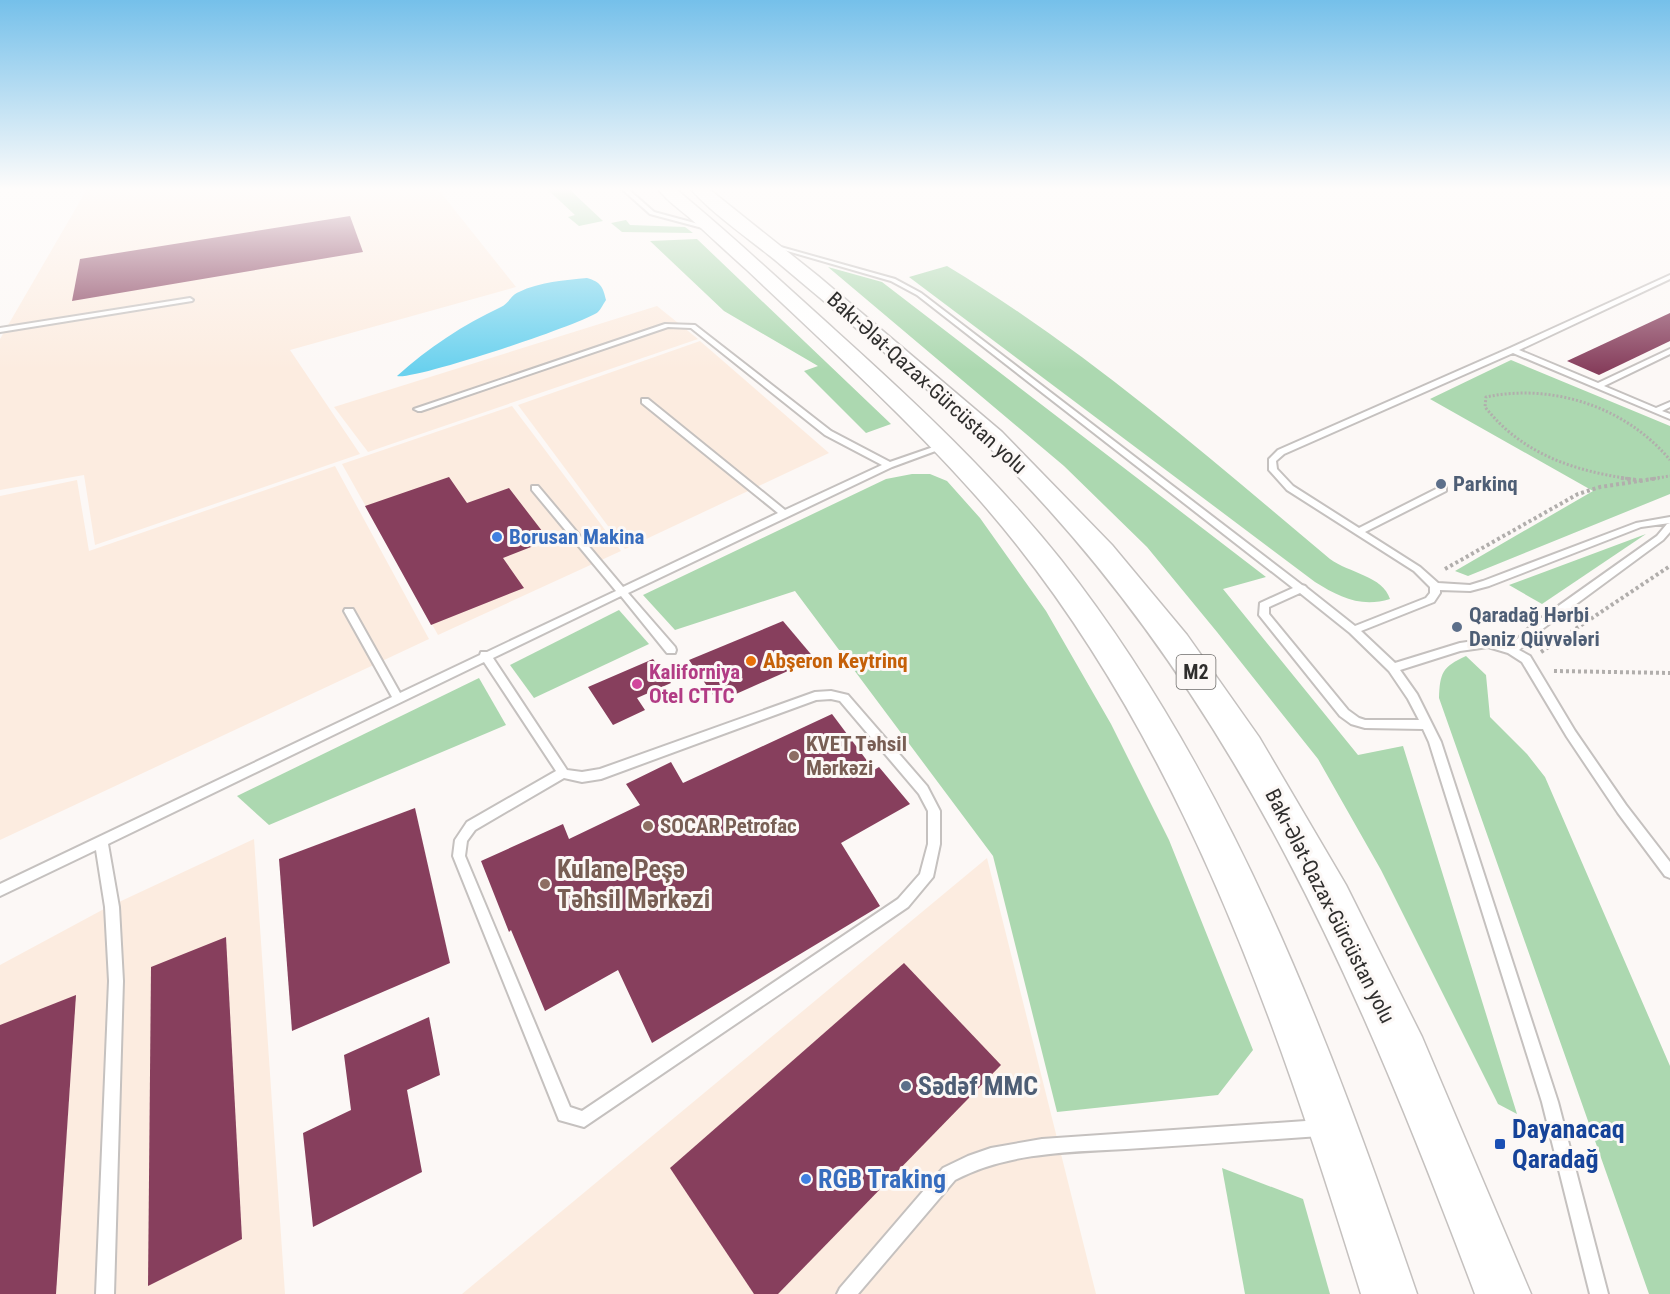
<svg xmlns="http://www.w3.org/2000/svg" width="1670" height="1294" viewBox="0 0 1670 1294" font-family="'Roboto Condensed',sans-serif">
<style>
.industrial{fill:#fcece0}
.green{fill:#acd8b0}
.water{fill:#6ad1ee}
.building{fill:#873f5d}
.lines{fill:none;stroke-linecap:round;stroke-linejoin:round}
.service-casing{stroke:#c5c1bf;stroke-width:4}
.motorway-casing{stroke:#c5c1bf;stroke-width:3}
.path-far1{stroke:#b1aeac;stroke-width:3;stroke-dasharray:2 2;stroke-linecap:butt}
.path{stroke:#b1aeac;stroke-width:4;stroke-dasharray:3 3;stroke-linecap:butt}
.service{fill:#fff;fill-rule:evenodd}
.motorway{fill:#fff;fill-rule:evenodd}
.service-dot{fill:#5c6f8a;stroke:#fcf8f6;stroke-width:2}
.shop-dot{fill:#3f7fe0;stroke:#fcf8f6;stroke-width:2}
.food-dot{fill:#e8710a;stroke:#fcf8f6;stroke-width:2}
.hotel-dot{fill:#d1479c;stroke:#fcf8f6;stroke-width:2}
.education-dot{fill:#8d6e63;stroke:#fcf8f6;stroke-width:2}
.transit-dot{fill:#1a4fb4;stroke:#fcf8f6;stroke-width:2}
.labels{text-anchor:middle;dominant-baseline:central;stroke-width:6;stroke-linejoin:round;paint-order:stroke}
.shield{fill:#fcf8f6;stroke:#6c6b69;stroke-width:1.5}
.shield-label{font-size:20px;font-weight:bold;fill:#2f2e2d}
.street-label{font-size:21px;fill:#2f2e2d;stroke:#fcf8f6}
.service-label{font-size:21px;font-weight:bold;fill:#4e5e75;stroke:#fcf8f6;text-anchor:start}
.shop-label{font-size:21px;font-weight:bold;fill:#366cbe;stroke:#fcf8f6;text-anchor:start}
.food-label{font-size:21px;font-weight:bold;fill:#c56008;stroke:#fcf8f6;text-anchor:start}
.hotel-label{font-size:21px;font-weight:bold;fill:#b23c85;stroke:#fcf8f6;text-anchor:start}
.education-label{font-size:21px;font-weight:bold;fill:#785e54;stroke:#fcf8f6;text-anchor:start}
.near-education-label{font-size:26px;font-weight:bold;fill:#785e54;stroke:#fcf8f6;text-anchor:start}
.near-service-label{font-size:26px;font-weight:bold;fill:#4e5e75;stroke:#fcf8f6;text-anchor:start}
.near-transit-label{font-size:26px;font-weight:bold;fill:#164399;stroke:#fcf8f6;text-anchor:start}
.near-shop-label{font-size:26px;font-weight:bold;fill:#366cbe;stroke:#fcf8f6;text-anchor:start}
</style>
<rect width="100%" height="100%" fill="#fcf8f6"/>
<g class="industrial">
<path d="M87,189H438L516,287L290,350L360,454L95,545L84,475L0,490V339Z"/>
<path d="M657,306L698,339L368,452L334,407Z"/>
<path d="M700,341L829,453L625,549L518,405Z"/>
<path d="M512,406L621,551L438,635L342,464Z"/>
<path d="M335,466L429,639L0,840V496L77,480L89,551Z"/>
<path d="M254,839L285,1294H0V965L104,909Z"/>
<path d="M987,858L1096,1294H462Z"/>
</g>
<g class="green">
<path d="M547,189H569L603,221L579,226L568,217L575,215Z"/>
<path d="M626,220L630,225L685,227L693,233L622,232L611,223Z"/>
<path d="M697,239L891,424L866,433L804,371L818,366L724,311L650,241Z"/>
<path d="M947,266C1086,350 1206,455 1330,559C1349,573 1383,576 1390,599C1361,608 1339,597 1315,582L909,277Z"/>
<path d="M828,267L882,282L1266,577L1223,589L1358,755L1403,746L1517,1114L1498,1104L1381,870L1318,759L1217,632L1147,547L1064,466Z"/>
<path d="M1511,360L1670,426V494L1468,576L1455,571L1593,491L1430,399Z"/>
<path d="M912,474H930L947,481L980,518L1046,611L1111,724L1169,840L1253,1050L1218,1095L1057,1112L993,856L795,591L675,630L643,595L886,479Z"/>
<path d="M1646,534L1542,604L1509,585Z"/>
<path d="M619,610L649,644L534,698L510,665Z"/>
<path d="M1466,656L1486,675L1490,717L1527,754L1545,777L1670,1066V1294H1649L1439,698C1440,673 1442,667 1466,656Z"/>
<path d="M479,678L506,725L269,825L237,796Z"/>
<path d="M1222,1168L1303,1199L1330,1294H1245Z"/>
</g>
<path class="water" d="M587,278C601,282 603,287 606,300C603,304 601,309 598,312C583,324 412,381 397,376C429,347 463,325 501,307C509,303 511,295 519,292C539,282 565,280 587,278Z"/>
<g class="building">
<path d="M350,216L363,252L72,301L80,259Z"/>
<path d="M1670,313V341L1599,375L1567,361Z"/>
<path d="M449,477L467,503L509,488L549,540L503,558L524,588L431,625L365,506Z"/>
<path d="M783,621L815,659L718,702L689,660Z"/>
<path d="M653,659L671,683L637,698L645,710L613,725L588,687Z"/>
<path d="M832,714L874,770L879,767L910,804L841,843L880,906L652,1043L618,970L545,1011L511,930L509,932L481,861L563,824L569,839L640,805L626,784L671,762L683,783Z"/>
<path d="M415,808L450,963L292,1031L279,859Z"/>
<path d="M226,937L242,1239L148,1286L151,967Z"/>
<path d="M904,963L1001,1065L778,1294H754L670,1168Z"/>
<path d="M76,995L56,1294H0V1025Z"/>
<path d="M429,1017L440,1075L407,1090L422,1172L313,1227L303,1133L351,1110L344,1055Z"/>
</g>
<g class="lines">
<g class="service-casing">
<g id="service">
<path d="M622,189H628L654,212L713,228L710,230L650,214Z"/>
<path d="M770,244L895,279L921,293L1302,585L1305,586L1307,588L1355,626L1426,598L1430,593V587L1414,571L1287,490L1269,470V459L1278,450L1510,348L1670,275V279L1519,350L1598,383L1670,349V354L1604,386L1656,408L1670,402V407L1662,411L1670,414V419L1513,353L1284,454L1276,461L1277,469L1293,486L1359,528L1440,487H1446V491L1365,532L1420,567L1438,583L1470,585L1483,581L1636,523L1670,517V523L1641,527L1489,586L1470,591L1440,590V593L1434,602L1361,631L1395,663L1460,643L1488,639L1510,646L1533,624L1657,536L1667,524L1670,523V532L1663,540L1541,630L1519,650L1530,656L1575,731L1626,805L1670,862V878L1665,876L1618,813L1567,737L1522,662L1508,653L1488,647L1460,651L1400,670L1417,694L1441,742L1558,1102L1608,1294H1590L1542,1102L1429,742L1423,729L1365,728L1351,724L1340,716L1259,615L1260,603L1293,588L917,295L891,281L770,246ZM1300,593L1350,633L1389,671L1408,699L1419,720H1365L1359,718L1348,710L1269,614V607Z"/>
<path d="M190,298L193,300L192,301L0,332V328Z"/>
<path d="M665,324L695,325L831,431L890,462L942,444H945L949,446L892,467L628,593L675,647L676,650L675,653H667L621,596L493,658L567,770L582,772L600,769L815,692L831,691L848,695L927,786L940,811V844L933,877L908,907L584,1127L559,1120L453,856L455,840L467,822L556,771L484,662L108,844L119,907L123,981L114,1294H96L109,981L105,907L96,850L0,896V884L392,697L344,611L345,609H353L400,693L480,655L481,652H487L616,591L532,490V486H538L623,587L778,513L642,403V399H648L785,510L882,465L825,435L691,328L668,327L421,411H418L414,409ZM831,699L840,701L919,794L928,811V844L920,874L898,899L582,1111L570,1107L465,856L467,841L475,830L564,778L582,782L601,779L816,700Z"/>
<path d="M1320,1120L1326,1122L1328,1128L1326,1134L1320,1136C1261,1140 1202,1144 1142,1148C1080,1152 1012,1150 955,1180L858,1294H837L840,1288L943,1168L968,1156L991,1148L1042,1139Z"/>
</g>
</g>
<g class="motorway-casing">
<g id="motorway">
<path d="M658,189H676L690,201C740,243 787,287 835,330C915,402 994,476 1061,560C1231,776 1329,1037 1417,1294H1361C1274,1012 1175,721 976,496C905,416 825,344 747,270C729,254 711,237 692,220C681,210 667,201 658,189Z"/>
<path d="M691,189H709L818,276L1002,432L1112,545L1187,635L1259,737L1346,885L1422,1037L1531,1294H1475C1360,989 1240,704 1009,467C938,395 858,330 781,265C754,242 713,215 691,189Z"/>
</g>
</g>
<g class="path-far1">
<path d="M1631,479C1574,471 1522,454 1485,407L1486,397C1553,383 1626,407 1670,460"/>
<path d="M1650,479L1670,476"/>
</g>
<g class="path">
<path d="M1621,478L1645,481"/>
<path d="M1445,569L1578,494L1600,487L1659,478"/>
<path d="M1541,652L1670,566"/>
<path d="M1554,671L1670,673"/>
</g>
<use href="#service" class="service"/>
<use href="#motorway" class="motorway"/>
</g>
<linearGradient id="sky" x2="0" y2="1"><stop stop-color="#75c0ea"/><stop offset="0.51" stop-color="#fefcfb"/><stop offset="1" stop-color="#fefcfb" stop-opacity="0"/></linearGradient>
<rect width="1670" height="370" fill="url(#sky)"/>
<g class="service-dot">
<circle cx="1441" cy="484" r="6"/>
<circle cx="1457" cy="627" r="6"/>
<circle cx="906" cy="1086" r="6"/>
</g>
<g class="shop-dot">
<circle cx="497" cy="537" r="6"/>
<circle cx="806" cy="1179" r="6"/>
</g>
<circle class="food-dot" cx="751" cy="661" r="6"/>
<circle class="hotel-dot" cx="637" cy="684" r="6"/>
<g class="education-dot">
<circle cx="794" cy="756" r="6"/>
<circle cx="648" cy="826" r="6"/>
<circle cx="545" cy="884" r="6"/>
</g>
<rect class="transit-dot" x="1494" y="1138" width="12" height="12" rx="3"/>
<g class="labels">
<rect class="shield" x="1176.5" y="655" width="39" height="34" rx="4.5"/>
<g class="shield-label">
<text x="1196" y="672">M2</text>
</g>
<g class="street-label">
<text transform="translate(927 383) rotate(42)">Bakı-Ələt-Qazax-Gürcüstan yolu</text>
<text transform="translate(1330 906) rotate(63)">Bakı-Ələt-Qazax-Gürcüstan yolu</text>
</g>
<g class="service-label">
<text x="1453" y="484">Parkinq</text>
<text x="1469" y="615">Qaradağ Hərbi<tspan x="1469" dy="24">Dəniz Qüvvələri</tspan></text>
</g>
<g class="shop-label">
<text x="509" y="537">Borusan Makina</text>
</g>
<g class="food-label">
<text x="763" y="661">Abşeron Keytrinq</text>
</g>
<g class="hotel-label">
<text x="649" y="672">Kaliforniya<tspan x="649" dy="24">Otel CTTC</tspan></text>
</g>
<g class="education-label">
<text x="806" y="744">KVET Təhsil<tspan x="806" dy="24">Mərkəzi</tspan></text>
<text x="660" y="826">SOCAR Petrofac</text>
</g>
<g class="near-education-label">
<text x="557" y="869">Kulane Peşə<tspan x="557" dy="30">Təhsil Mərkəzi</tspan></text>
</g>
<g class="near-service-label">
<text x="918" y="1086">Sədəf MMC</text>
</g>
<g class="near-transit-label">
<text x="1512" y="1129">Dayanacaq<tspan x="1512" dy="30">Qaradağ</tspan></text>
</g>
<g class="near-shop-label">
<text x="818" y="1179">RGB Traking</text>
</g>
</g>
</svg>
